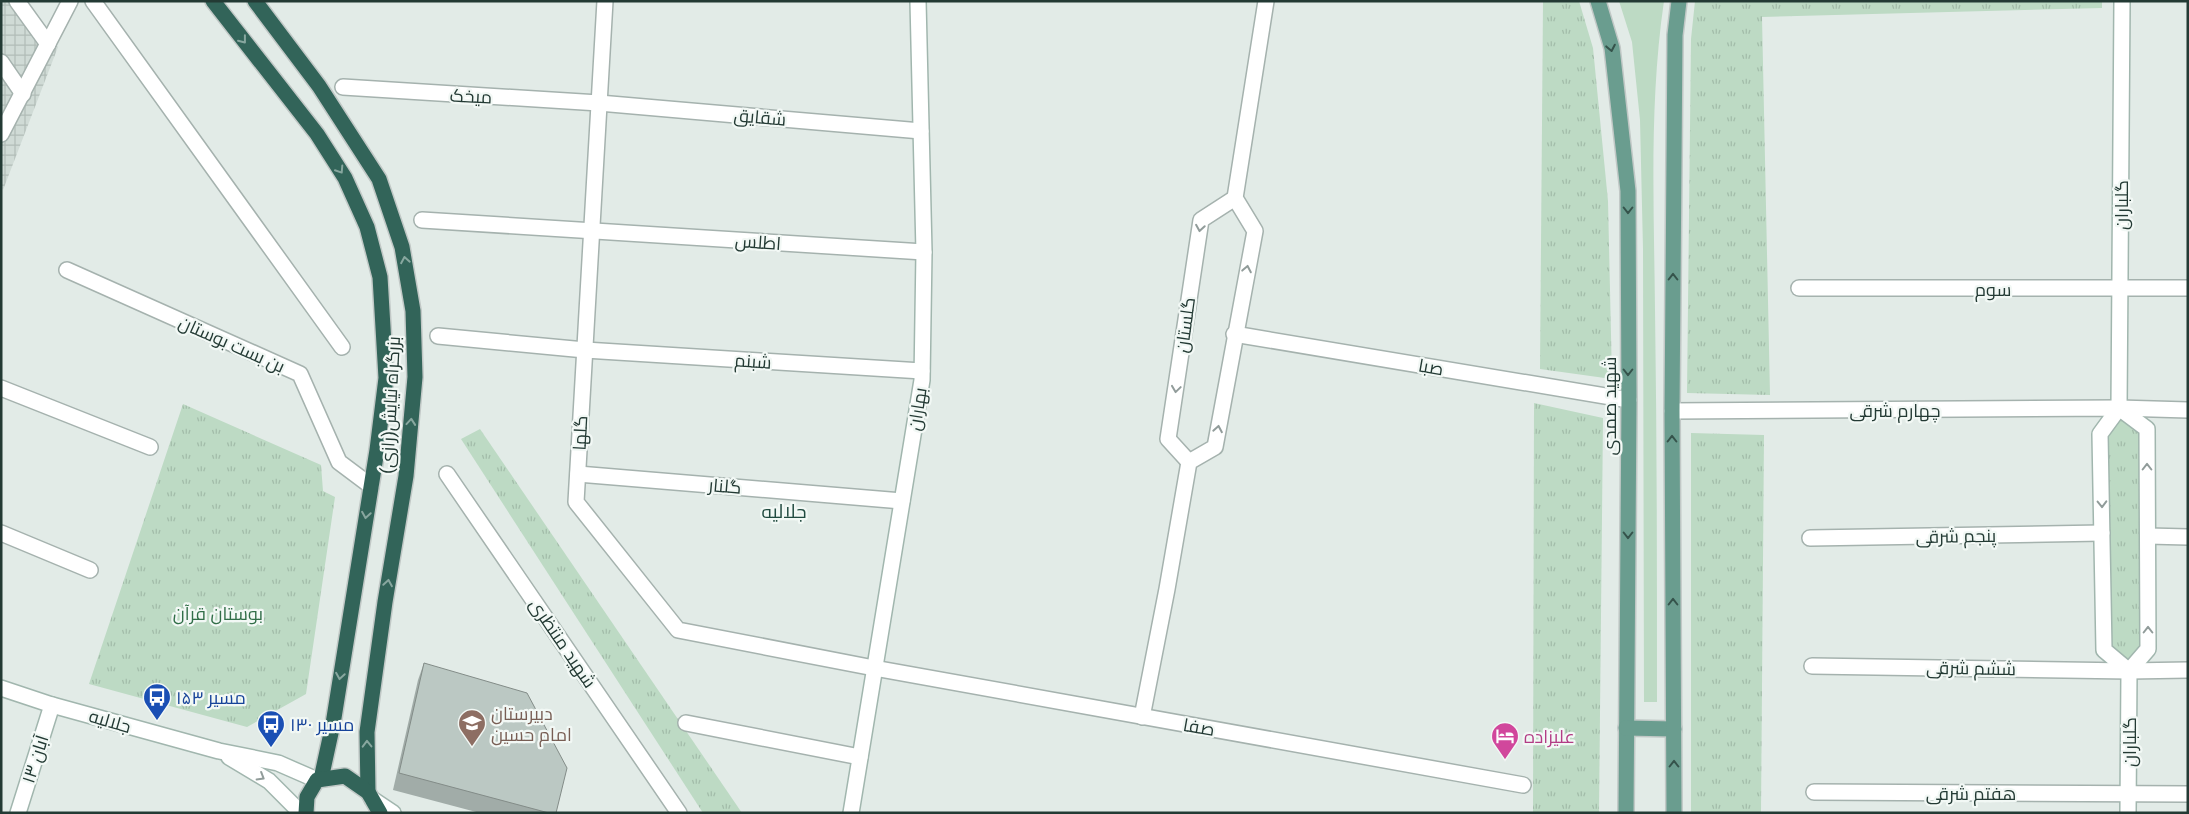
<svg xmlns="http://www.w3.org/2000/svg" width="2189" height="814" viewBox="0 0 2189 814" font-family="Roboto,Cairo,sans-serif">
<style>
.industrial{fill:url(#industrial-grid)}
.grass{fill:#bddac4}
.park{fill:url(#park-tufts)}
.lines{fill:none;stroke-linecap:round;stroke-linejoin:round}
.street-casing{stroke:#a5b2ae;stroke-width:18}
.secondary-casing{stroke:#a1b6ae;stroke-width:18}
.primary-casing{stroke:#c1c8c6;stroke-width:18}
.highway-casing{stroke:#c1c8c6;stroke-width:18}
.street{stroke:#fff;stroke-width:15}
.secondary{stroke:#fff;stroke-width:15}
.primary{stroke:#6a9d8f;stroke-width:15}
.highway{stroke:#326459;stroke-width:15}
.wall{fill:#a1aca8}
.building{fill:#bbc8c3;stroke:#838c88}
.oneway{stroke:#88a79f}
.oneway2{stroke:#35534b}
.oneway3{stroke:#919c9a}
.labels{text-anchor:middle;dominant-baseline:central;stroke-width:4.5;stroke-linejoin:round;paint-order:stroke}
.street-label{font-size:18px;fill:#233a34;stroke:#f2f8f5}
.park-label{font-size:18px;fill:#316e48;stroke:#f2f8f5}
.transit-label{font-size:18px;fill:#164399;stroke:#f2f8f5;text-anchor:start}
.education-label{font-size:18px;fill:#785e54;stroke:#f2f8f5;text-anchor:start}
.hotel-label{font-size:18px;fill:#b23c85;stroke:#f2f8f5;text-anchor:start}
.neighbourhood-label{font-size:19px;fill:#214b40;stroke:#f2f8f5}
</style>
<defs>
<pattern id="industrial-grid" width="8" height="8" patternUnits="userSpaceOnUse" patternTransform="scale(1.25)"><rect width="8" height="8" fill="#d0dbd6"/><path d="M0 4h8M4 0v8" fill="none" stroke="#b2bdb8"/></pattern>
<pattern id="park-tufts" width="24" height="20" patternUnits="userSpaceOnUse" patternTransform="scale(1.25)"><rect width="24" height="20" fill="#bddac4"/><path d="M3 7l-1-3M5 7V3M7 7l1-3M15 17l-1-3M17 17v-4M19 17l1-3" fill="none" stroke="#a2bca9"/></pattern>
</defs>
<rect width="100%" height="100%" fill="#e2ebe7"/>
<path class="industrial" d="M1,1H25L58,47L3,190L1,187Z"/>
<path class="grass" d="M1619,1H1664C1649,103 1654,208 1655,310C1657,441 1657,572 1657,702H1644L1643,249L1640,120L1632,42Z"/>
<g class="park">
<path d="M1543,1H1579L1593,48L1608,201L1612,379L1540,369Z"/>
<path d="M1695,1H2102V8L1762,17L1770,395L1687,393L1691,39Z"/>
<path d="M1534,403L1603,418L1599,813H1533Z"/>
<path d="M183,404L321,465L323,491L335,497L306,694L247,727L89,684Z"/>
<path d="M2119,409L2146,429L2148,649L2129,670L2105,649L2101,434Z"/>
<path d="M480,429L742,813H703L461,439Z"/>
<path d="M1691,433L1764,435L1761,813H1691Z"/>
</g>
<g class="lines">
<g class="street-casing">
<g id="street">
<path d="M17,1L48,44"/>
<path d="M93,1L342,347"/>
<path d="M605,1L576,502L678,630L874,668L1523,785"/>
<path d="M1,62L23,94"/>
<path d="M343,87L599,103L921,131"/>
<path d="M1,134L70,1"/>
<path d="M422,220L924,252"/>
<path d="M67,270L300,374L339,462L371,486"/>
<path d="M1799,288H2188"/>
<path d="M1234,334L1629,400"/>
<path d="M438,336L585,350L922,371"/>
<path d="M1,388L150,447"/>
<path d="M1672,411L2119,408L2188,410"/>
<path d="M1189,462L1168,439L1201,220L1235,198"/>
<path d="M447,474L679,813"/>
<path d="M578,474L902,501"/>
<path d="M1,533L90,570"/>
<path d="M2148,536L2188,537"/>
<path d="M1810,538L2102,533"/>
<path d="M1812,666L2129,671L2188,670"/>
<path d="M1142,717L1167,589L1189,462L1215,447L1255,231L1235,198L1266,1"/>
<path d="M686,723L860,757"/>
<path d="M1814,792L2188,794"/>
</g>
</g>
<g class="secondary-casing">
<g id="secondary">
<path d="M2119,408L2122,1"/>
<path d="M2119,408L2147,429L2148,649L2129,671"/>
<path d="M2119,408L2100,434L2104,650L2129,671"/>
<path d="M1,688L52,705L219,751L278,763L317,780"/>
<path d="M229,757L269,781L301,813"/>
<path d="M372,799L393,813"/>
<path d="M18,813L52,705"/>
<path d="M851,813L922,380L924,252L918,1"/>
<path d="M2128,813L2129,671"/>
</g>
</g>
<g class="primary-casing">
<g id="primary">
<path d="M1598,1L1612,48L1628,191L1629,400L1626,813"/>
<path d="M1626,728L1674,729"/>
<path d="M1674,813L1672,411L1675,35L1679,1"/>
</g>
</g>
<g class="highway-casing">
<g id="highway">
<path d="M213,1L317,134L345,178L367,227L380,277L386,378L377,450L333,724L321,779"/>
<path d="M255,1L319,86L379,179L402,247L413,311L415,377L406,476L385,602L367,732L368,792"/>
<path d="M306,813L307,797L317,780L345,776L368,792L380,813"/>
</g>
</g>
<use href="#street" class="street"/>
<use href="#secondary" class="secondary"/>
<use href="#primary" class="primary"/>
<use href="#highway" class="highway"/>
</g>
<path class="wall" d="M424,663L556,813H480L393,790L418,680Z"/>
<path class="building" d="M424,663L527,693L567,768L556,813H549L399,773Z"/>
<defs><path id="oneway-chevron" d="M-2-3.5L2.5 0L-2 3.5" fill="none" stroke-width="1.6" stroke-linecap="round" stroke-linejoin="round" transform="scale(1.25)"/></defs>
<g class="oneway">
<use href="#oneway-chevron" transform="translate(243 40) rotate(52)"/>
<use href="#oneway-chevron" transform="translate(340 170) rotate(57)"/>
<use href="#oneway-chevron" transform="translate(405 260) rotate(-100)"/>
<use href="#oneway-chevron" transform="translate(411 422) rotate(-85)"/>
<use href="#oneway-chevron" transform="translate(366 515) rotate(99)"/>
<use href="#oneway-chevron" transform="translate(388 583) rotate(-81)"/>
<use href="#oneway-chevron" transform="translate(340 676) rotate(99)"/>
<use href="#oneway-chevron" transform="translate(367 744) rotate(-91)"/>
</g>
<g class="oneway2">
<use href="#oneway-chevron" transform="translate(1611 48) rotate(79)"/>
<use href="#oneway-chevron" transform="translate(1628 210) rotate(90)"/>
<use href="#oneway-chevron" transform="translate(1673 277) rotate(-90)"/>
<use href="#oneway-chevron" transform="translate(1628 372) rotate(90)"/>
<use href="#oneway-chevron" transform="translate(1672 439) rotate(-90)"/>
<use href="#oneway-chevron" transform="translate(1628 535) rotate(90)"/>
<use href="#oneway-chevron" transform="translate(1673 602) rotate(-90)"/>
<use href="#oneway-chevron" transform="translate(1674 764) rotate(-90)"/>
</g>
<g class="oneway3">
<use href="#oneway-chevron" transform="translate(1200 228) rotate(99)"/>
<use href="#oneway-chevron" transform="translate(1247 269) rotate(-79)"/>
<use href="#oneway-chevron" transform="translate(1176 389) rotate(98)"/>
<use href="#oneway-chevron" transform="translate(1218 429) rotate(-80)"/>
<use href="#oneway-chevron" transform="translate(2147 467) rotate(-90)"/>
<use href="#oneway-chevron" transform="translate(2102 504) rotate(89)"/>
<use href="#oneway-chevron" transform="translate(2148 630) rotate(-90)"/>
<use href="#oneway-chevron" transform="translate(261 777) rotate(31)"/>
</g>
<defs>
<g id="bus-pin" transform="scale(1.4375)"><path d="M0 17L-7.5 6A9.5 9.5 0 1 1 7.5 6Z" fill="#1a4fb4" stroke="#f2f8f5"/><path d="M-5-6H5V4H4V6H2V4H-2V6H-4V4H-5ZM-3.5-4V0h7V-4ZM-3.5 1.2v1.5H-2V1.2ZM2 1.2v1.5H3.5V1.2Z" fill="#fff"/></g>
<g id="school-pin" transform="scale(1.4375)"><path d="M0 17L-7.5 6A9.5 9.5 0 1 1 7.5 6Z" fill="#8d6e63" stroke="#f2f8f5"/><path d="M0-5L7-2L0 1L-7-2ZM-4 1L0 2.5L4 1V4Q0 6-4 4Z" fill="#fff"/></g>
<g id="hotel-pin" transform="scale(1.4375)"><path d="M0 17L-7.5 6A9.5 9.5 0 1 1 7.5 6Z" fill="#d1479c" stroke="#f2f8f5"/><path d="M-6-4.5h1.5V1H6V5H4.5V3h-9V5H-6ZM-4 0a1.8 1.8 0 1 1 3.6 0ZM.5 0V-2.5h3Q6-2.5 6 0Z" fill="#fff"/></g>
</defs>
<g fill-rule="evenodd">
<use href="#bus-pin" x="157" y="697"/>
<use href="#school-pin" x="472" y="723"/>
<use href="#bus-pin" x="271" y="724"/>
<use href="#hotel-pin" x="1505" y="736"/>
</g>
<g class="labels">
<g class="street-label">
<text transform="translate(471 96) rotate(3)">میخک</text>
<text transform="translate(760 117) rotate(5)">شقایق</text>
<text transform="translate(2121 205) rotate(-90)">گلباران</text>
<text transform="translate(758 242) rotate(4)">اطلس</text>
<text x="1993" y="289">سوم</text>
<text transform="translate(1185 325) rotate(-82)">گلستان</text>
<text transform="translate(232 344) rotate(24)">بن بست بوستان</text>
<text transform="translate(753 361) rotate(4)">شبنم</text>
<text transform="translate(1431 367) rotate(10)">صبا</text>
<text transform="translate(390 405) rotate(-87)">بزرگراه نیایش(رازی)</text>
<text transform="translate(1609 406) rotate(-90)">شهید صمدی</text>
<text transform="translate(917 409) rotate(-81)">بهاران</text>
<text x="1895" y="410">چهارم شرقی</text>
<text transform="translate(580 433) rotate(-87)">گلها</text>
<text transform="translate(725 486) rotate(5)">گلنار</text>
<text transform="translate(1956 536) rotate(-1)">پنجم شرقی</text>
<text transform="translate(563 643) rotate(56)">شهید منتظری</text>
<text transform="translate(1971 668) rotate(1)">ششم شرقی</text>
<text transform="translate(110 721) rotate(16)">جلالیه</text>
<text transform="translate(1199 727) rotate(10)">صفا</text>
<text transform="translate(2129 742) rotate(-90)">گلباران</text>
<text transform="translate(35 759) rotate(-72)">۱۳ آبان</text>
<text x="1971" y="793">هفتم شرقی</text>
</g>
<g class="park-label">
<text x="218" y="613">بوستان قرآن</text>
</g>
<g class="transit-label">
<text x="176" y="697">مسیر ۱۵۳</text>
<text x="290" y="724">مسیر ۱۳۰</text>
</g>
<g class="education-label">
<text x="491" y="713">دبیرستان<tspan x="491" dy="21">امام حسین</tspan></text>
</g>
<g class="hotel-label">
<text x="1524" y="736">علیزاده</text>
</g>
<g class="neighbourhood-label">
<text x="784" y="511">جلالیه</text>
</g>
</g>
<rect width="2189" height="814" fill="none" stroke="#233a34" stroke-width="5"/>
</svg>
